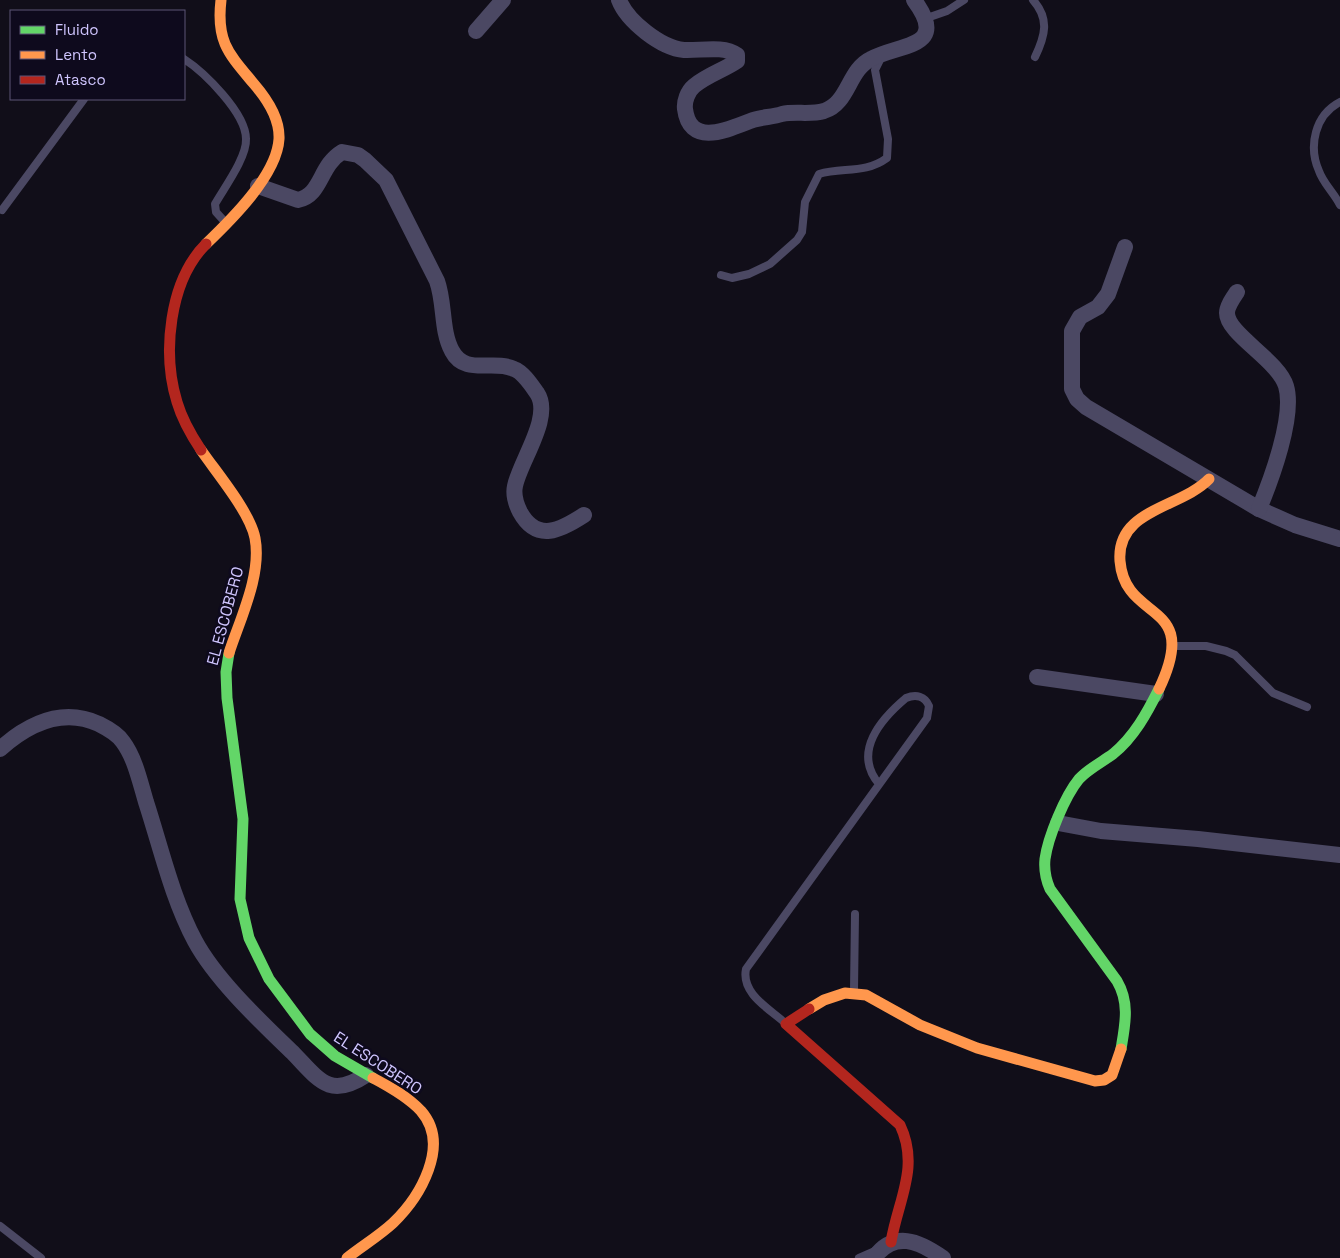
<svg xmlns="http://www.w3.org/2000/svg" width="1340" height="1258" viewBox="0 0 1340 1258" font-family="'Space Grotesk',sans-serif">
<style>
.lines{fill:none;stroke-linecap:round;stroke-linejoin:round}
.lane{stroke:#4b4863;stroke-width:8}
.street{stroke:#4b4863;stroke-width:16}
.fast{stroke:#63d668;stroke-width:11}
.slow{stroke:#ff974d;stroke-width:11}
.jam{stroke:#b3261e;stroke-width:11}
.labels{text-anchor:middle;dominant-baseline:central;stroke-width:5;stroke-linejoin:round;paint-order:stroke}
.street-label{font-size:16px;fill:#d0c6ff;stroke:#0e0a1d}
</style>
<rect width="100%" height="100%" fill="#110e19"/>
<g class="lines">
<g class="lane">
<path d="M1033,0C1050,19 1045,36 1035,57"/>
<path d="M924,19L947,11L964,0"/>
<path d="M184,59C204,72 246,113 246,139C247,157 224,188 215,204L216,212L225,222"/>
<path d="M1340,102C1315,115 1308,146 1319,171C1323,183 1334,193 1340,205"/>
<path d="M2,210L84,99"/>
<path d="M721,275L732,278L749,274L770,264L797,240L802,232L805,202L819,174C843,167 865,174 887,158L888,139L875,70L882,56"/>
<path d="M1176,646H1206L1226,651L1235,655L1273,693L1307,707"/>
<path d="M854,990L855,914"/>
<path d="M784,1022C768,1008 741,993 746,969L927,718L929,706C925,696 916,694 906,698C881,719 852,752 879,784"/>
<path d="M0,1226L41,1258"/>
<path d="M859,1258L875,1251"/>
</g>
<g class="street">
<path d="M619,0C627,21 661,48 684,50C700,51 723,45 737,55V61C724,70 707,75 694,86C688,91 684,101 685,109C690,149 731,128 753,120C762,117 773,117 782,114C795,111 810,115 824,111C849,103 848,70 871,59C900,43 950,49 914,0"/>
<path d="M476,31L503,0"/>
<path d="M258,186L298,200C322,195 319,166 342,152L358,155L365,160L386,180L437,281C445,303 441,331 452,351C465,376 493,359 514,369C523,372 532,386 537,393C553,417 520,461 515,486C513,495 516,504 520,512C537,543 561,530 584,515"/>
<path d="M1125,247L1108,294L1098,307L1080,317L1072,331V389L1077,399L1086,407L1259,509L1295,525L1340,539"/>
<path d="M1237,292C1233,298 1227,306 1227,313C1227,334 1278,360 1286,386C1295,416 1271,480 1259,509"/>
<path d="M1037,677L1156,694"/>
<path d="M0,749C28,724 62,707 99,724C107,728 118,734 123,742C135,758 140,782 146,802C161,848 172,898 195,941C216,980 261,1022 294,1054C319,1080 330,1099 366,1075"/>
<path d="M1058,823L1101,831L1198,839L1340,855"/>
<path d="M874,1258C894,1230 919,1241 943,1258"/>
</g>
<g class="fast">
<path d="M229,653L226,672L227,698L243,819L240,899L249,938L269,979L310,1034L335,1056L373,1078"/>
<path d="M1121,1049C1125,1025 1130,1003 1117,981L1050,889C1046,880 1044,869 1045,859C1048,837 1065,796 1079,779C1088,769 1102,762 1113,754C1134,737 1147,713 1159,689"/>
</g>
<g class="slow">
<path d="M206,244C231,220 277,175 279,139C280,118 267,99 254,84C229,54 216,42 221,0"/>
<path d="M201,450C216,472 250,512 255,538C262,575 240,619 229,653"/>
<path d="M1159,689C1202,599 1125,624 1120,561C1116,509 1181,508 1209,479"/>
<path d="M809,1009L824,1000L845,993L866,995L920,1025L977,1048L1095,1081L1104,1080L1112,1075L1121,1049"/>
<path d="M347,1258C362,1246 379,1236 393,1223C420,1197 451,1145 421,1111C408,1097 390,1087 373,1078"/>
</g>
<g class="jam">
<path d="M201,450C191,435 182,419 177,402C162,353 169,281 206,244"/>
<path d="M809,1009L786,1024L900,1125C920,1167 898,1200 891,1242"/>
</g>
</g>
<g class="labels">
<g class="street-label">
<text transform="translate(225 616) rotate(-75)">EL ESCOBERO</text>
<text transform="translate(378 1063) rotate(33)">EL ESCOBERO</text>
</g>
</g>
<rect x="10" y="10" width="175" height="90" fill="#0e0a1d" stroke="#5c5577"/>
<rect x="20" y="26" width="25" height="8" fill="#63d668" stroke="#5c5577"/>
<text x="55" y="35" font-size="15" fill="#d0c6ff">Fluido</text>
<rect x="20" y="51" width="25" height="8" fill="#ff974d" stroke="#5c5577"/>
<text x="55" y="60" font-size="15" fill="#d0c6ff">Lento</text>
<rect x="20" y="76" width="25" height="8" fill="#b3261e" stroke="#5c5577"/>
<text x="55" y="85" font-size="15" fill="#d0c6ff">Atasco</text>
</svg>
